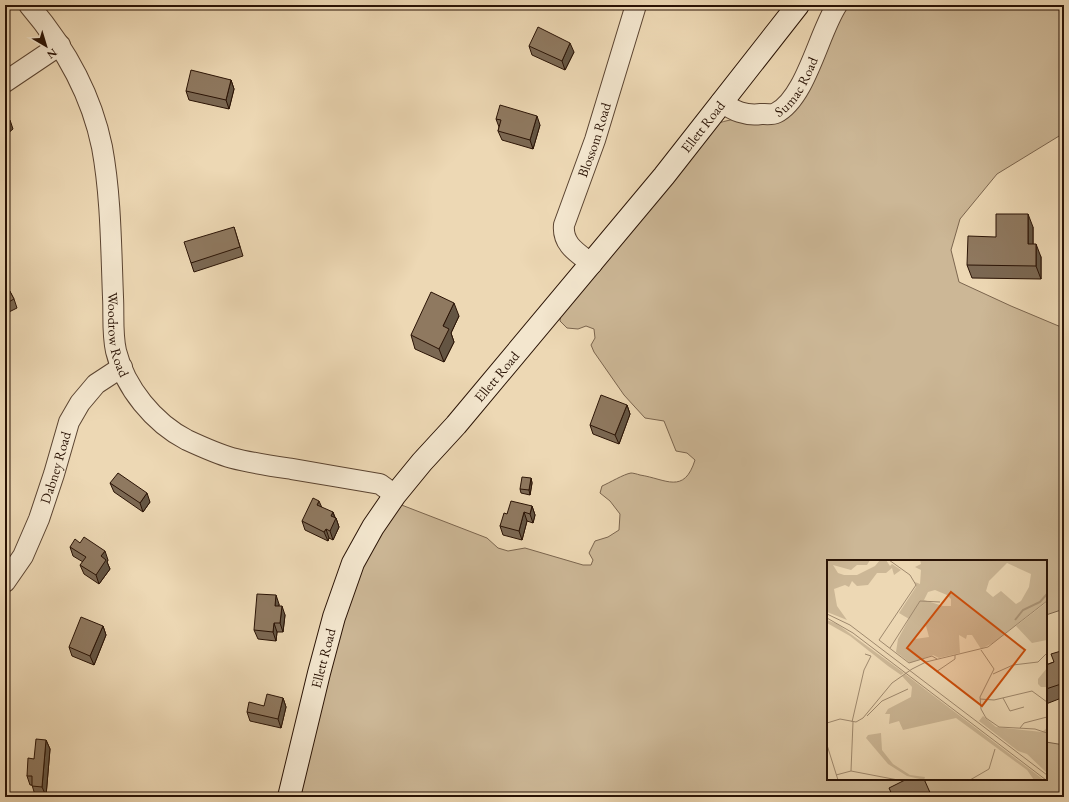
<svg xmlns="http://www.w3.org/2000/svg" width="1069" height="802" viewBox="0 0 1069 802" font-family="'EB Garamond',serif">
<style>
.green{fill:#ccb796;stroke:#7b654e}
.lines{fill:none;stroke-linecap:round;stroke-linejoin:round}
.street-casing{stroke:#5b4431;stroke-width:22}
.secondary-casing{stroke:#2a1305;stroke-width:24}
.street{stroke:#f3e6ce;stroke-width:20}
.secondary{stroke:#f3e6ce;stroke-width:22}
.wall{fill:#7b6853;stroke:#2a1305}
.shaded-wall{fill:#645543;stroke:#2a1305}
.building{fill:#8f7960;stroke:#2a1305}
.labels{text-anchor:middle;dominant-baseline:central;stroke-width:3;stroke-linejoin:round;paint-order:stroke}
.street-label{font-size:14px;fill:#2a1305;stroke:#f3e6ce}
.inset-river{fill:none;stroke:#ab9578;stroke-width:2}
.inset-road{fill:none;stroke:#9f896e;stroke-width:1}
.view{fill:#cc4e0b;fill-opacity:0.15;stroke:#cc4e0b;stroke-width:2}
.inset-edge{fill:none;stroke:#2a1305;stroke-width:2}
</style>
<rect width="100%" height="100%" fill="#edd8b4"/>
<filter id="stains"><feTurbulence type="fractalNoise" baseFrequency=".005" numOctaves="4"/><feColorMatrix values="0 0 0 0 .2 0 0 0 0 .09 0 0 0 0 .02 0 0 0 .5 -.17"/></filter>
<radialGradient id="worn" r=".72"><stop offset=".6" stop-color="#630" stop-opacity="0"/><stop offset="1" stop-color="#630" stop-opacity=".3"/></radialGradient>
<path class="green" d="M845,5H1064V133L997,174L960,219L951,250L959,282L1011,306L1061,327L1064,304V609L1046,615V561H828V779H1046V742L1064,745V797H297L327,671L365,559L399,504L487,538L498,548L508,551L525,548L583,565H591L593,560L589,553L595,541L608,537L619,530L620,514L610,501L600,493L602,486C609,483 624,474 631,473C633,473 637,474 640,475C666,479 684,495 695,460L687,453L676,451L664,421L645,418L624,395L594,352L591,345L595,338L594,329L586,326L578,329L567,328L560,321L561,313L716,124C738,116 748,119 769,123Z"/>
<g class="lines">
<g class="street-casing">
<g id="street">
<path id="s1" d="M29,5C64,46 91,93 102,147C111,196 111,247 113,297C114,315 112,333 116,351C125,388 154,423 187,440C200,446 218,454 232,458C251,463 272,466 292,469C321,474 351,479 380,484L395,495"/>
<path d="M5,82L60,45"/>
<path id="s2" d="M721,102C734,111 745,116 761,114C765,114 772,115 776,113C806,98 819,32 837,5"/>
<path id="s3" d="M592,264C578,253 562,245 564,225L595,140L636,5"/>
<path id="s4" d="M5,582L23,556L39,519L54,474L69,422L80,403L96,384L122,367"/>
</g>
</g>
<g class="secondary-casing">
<g id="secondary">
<path id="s5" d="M289,797L319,673L334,617L353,563L373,527L395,495L422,462L456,425L664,176L798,5"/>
</g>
</g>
<use href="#street" class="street"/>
<use href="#secondary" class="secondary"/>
</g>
<g class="wall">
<path d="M529,46L574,52L565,70L532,55Z"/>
<path d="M231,80L234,89L229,109L189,100L186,91Z"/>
<path d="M496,119L540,125L533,149L502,140L498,131L499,127Z"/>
<path d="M234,227L243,256L194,272L191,263Z"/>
<path d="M1033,227V244L1041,257V279L972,278L967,265L996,237Z"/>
<path d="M5,282L14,299L17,308L5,314Z"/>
<path d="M459,316L451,333L454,342L444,362L415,349L411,335Z"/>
<path d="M627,405L630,414L619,444L593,434L590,425Z"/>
<path d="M531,478L532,483L530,495L521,493L520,489Z"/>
<path d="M110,483L150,502L143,512L114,492Z"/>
<path d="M532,506L535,515L533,523L527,521L522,540L503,535L500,526L507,514Z"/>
<path d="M333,512L335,517L336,518L339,527L333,540L329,538L328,541L305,530L302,521Z"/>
<path d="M70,547L108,560L107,562L110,569L99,584L84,574L80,565L83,562L73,556Z"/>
<path d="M279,604V606L285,615L283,632H277L276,641L258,639L254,630Z"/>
<path d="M103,626L106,635L94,665L72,656L69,647Z"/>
<path d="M1064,658V697L1046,704V665Z"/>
<path d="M283,698L286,707L281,728L250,721L247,712L264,706Z"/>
<path d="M46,740L50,749L46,796L35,795L32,785H30L27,776L34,759Z"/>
</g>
<g class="shaded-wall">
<path d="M570,43L574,52L565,70L562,61Z"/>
<path d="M231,80L234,89L229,109L226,100Z"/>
<path d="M537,116L540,125L533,149L530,140Z"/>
<path d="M10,120L13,129L5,136V124Z"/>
<path d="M1028,214L1033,227V257L1028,244Z"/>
<path d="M1036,244L1041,257V279L1036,266Z"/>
<path d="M454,303L459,316L451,333L454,342L444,362L439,349L443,326Z"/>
<path d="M627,405L630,414L619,444L615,435Z"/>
<path d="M531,478L532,483L530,495L529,490Z"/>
<path d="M147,493L150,502L143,512L140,503Z"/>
<path d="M319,501L323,510L317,505Z"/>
<path d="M532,506L535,515L533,523L530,514Z"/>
<path d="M333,512L335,519L336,518L339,527L333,540L330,531L331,516Z"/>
<path d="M524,512L527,521L522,540L519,531Z"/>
<path d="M326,529L329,538L328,541L324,532Z"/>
<path d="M105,551L108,560L107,562L110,569L99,584L96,575L101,556Z"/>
<path d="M276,595L279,604L278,615L275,606Z"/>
<path d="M282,606L285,615L283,632L280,623Z"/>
<path d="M274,623L277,632L276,641L273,632Z"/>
<path d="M103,626L106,635L94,665L90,656Z"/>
<path d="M283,698L286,707L281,728L278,719Z"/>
<path d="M46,740L50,749L46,796L42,787Z"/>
</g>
<g class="building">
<path d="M538,27L570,43L562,61L529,46Z"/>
<path d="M191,70L231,80L226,100L186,91Z"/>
<path d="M500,105L537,116L530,140L498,131L501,120L496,119Z"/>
<path d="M5,115L10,120L5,124Z"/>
<path d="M996,214H1028V244H1036V266L967,265L968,236L996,237Z"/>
<path d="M234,227L240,247L191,263L184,242Z"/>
<path d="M5,282L14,299L5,304Z"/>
<path d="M431,292L454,303L443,326L449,329L439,349L411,335Z"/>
<path d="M601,395L627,405L615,435L590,425Z"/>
<path d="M118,473L147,493L140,503L110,483Z"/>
<path d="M522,477L531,478L529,490L520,489Z"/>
<path d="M313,498L319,501L317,505L333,512L331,516L336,518L330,531L326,529L324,532L302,521Z"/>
<path d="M511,501L532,506L530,514L524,512L519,531L500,526L504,513L507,514Z"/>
<path d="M84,537L105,551L101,556L106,560L96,575L80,565L86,557L70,547L75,539L80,543Z"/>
<path d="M257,594L276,595L275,606H282L280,623H274L273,632L254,630Z"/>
<path d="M81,617L103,626L90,656L69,647Z"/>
<path d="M1061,651L1064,658V683L1046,689V665L1054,662L1051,654Z"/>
<path d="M267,694L283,698L278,719L247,712L249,702L264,706Z"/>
<path d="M36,739L46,740L42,787L32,786V776H27L28,758L34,759Z"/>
<path d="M907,779H924L932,797H893L889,788Z"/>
<path d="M225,793L243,797H224Z"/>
</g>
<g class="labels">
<g class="street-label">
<text stroke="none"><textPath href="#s2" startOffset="92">Sumac Road</textPath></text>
<text stroke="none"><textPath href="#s5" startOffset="803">Ellett Road</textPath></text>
<text stroke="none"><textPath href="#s3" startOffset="141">Blossom Road</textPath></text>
<text stroke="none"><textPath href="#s1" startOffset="350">Woodrow Road</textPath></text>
<text stroke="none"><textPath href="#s5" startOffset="479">Ellett Road</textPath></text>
<text stroke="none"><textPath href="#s4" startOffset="126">Dabney Road</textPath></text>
<text stroke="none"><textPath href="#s5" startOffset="143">Ellett Road</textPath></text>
</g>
</g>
<g transform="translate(827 560)">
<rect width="220" height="220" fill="#edd8b4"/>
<path d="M0,0H43L40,5H30L24,10L6,5L11,13L17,15H30L48,6L53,0H59L63,6L65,4L74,10L67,15L65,8L59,13H50L41,25L30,26L25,21L22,27L18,25L7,29L10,46L20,60L0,52ZM93,0L220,1V41L166,83L154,89L145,75H140L139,79L132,75L133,93L112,98L106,95L83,103L69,92L71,79L82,59L72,53L89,27L88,22L93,24L94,10L88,7L94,4ZM180,3L204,14L202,27L194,41L189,44L174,31L166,37L159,31L162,21ZM108,30L120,35L124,39V46H116L97,40L101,32ZM99,66L102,77L88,79L95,69ZM220,42V80L205,83L189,66ZM0,60L10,64L77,113L74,115L61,106L23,76L0,63ZM220,108V127H214L211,124V119ZM78,114L217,220H207L200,210L129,158L76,170L72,161L62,164L63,154H58L61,149L84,137L85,127L75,116ZM156,156L169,167L215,172L220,168V213L200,194L191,191L152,161ZM54,173L55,190L66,204L83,215L98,217L97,220L80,216L61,204L39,178L41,175Z" fill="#ccb796" fill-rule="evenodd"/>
<path class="inset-river" d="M188,60L196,50L213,42L220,34"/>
<path class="inset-road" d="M62,0L83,15L89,25L52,80L82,103L105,96L110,99M0,54L23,65L220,215M0,58L26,73L219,220M63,88L93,41L113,42M154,90L167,109L153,137L154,149L159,158L172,167L208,169L220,173M109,112L128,99V95M166,114L186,105L211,102L220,93M176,138L183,151L197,147M153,139L167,140L205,131L220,142M40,156L55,141L81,129M25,162L37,110L44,96L38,94M0,163L13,159L29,162L36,158L65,123L85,109L99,102L161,87L220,41M193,168L197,163L220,157M0,185L11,220M24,211L26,162M9,215L24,211L71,220M143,220L162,209L168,189"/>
<path class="view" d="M124,32L198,90L155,146L80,88Z"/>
<rect width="220" height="220" class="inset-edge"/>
</g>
<rect width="1069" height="802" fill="none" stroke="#edd8b4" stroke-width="20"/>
<rect x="6" y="6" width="1057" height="790" fill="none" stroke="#2a1305" stroke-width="2"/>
<rect x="10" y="10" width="1049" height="782" fill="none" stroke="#2a1305"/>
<g transform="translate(46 46) rotate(142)" stroke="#f3e6ce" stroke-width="3" paint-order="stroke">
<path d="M0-3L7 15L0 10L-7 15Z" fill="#2a1305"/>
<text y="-6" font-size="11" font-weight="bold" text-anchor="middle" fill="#2a1305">N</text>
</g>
<rect width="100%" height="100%" filter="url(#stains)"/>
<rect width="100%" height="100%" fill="url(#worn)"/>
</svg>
